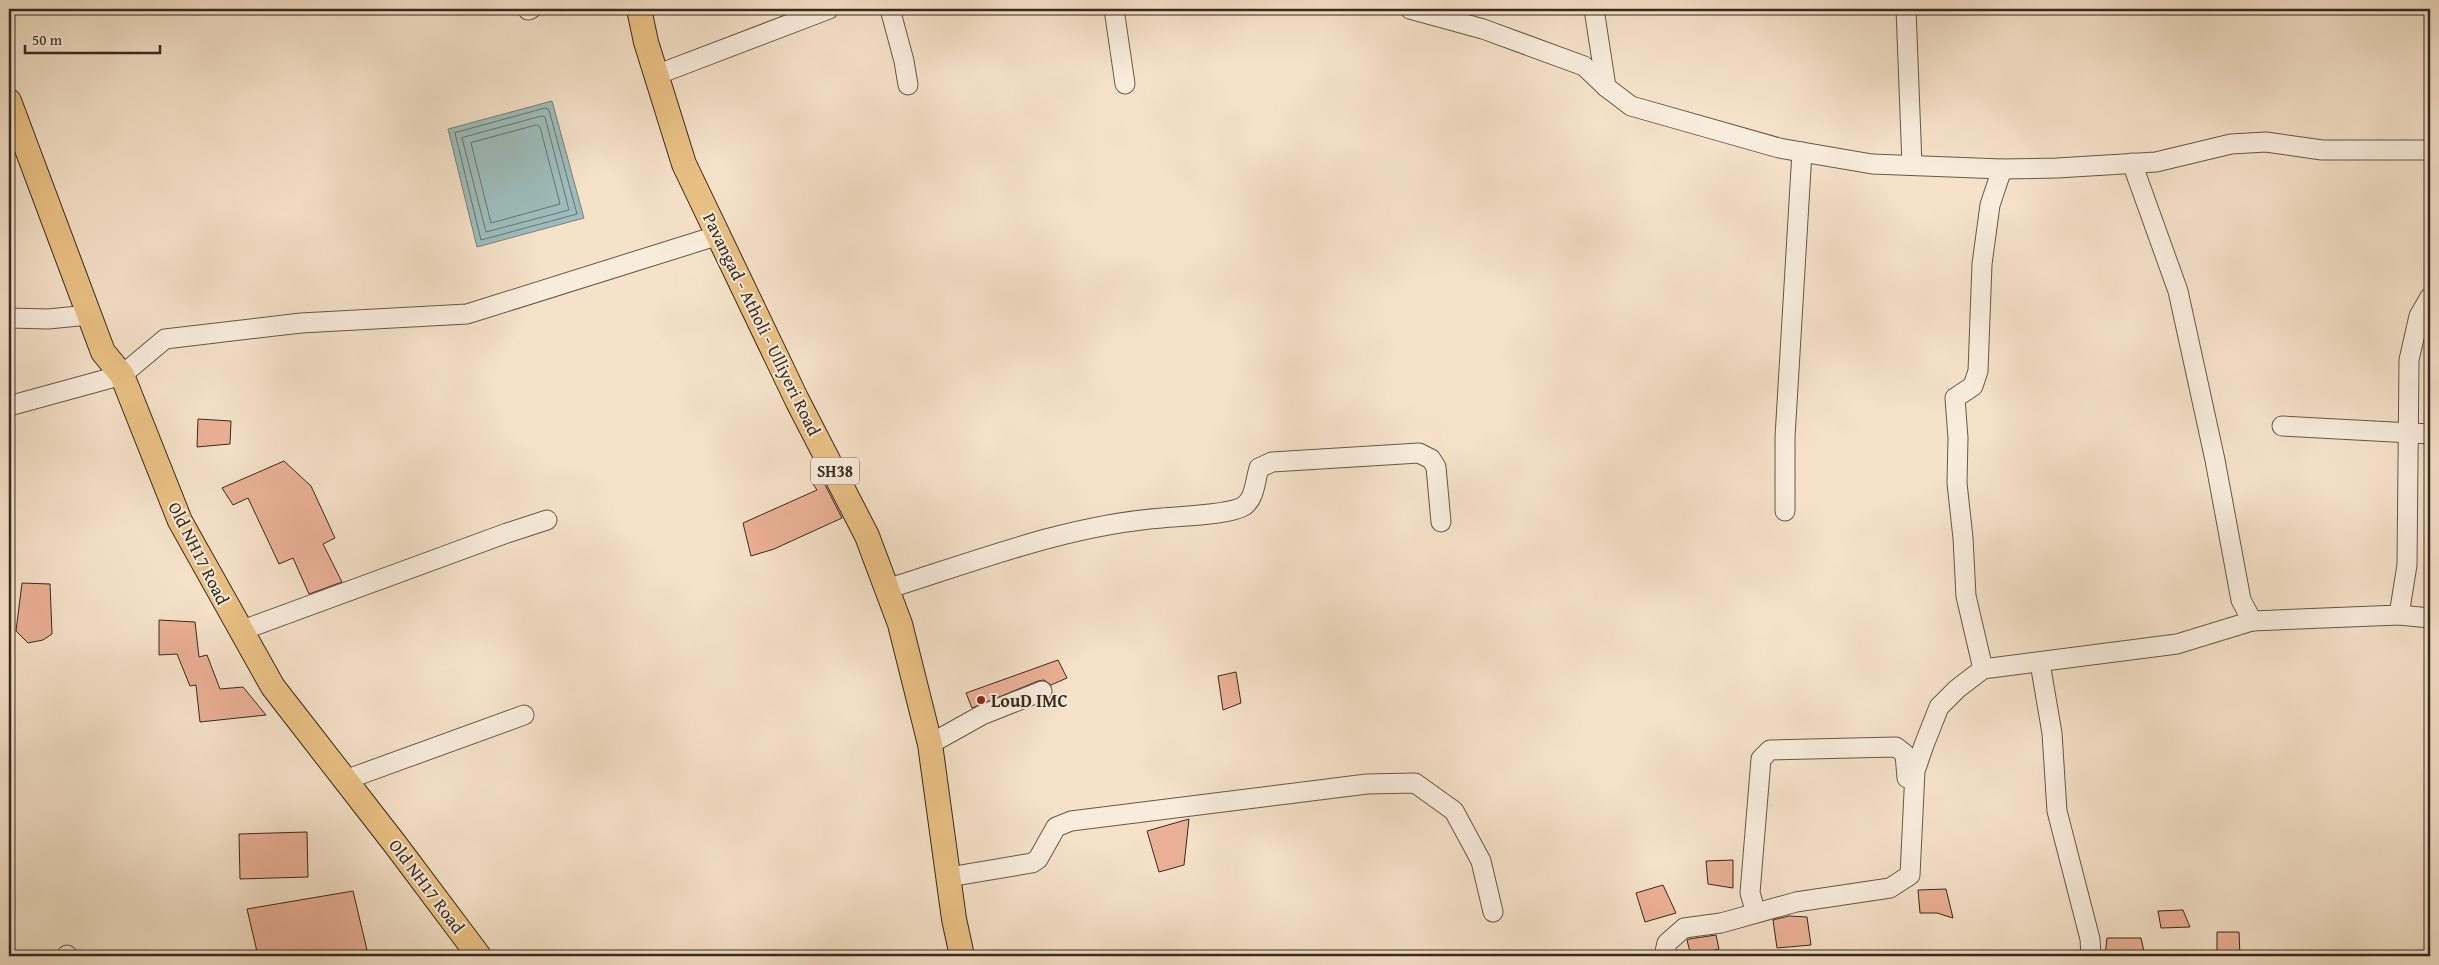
<svg xmlns="http://www.w3.org/2000/svg" width="2439" height="965" viewBox="0 0 2439 965" font-family="'Gentium Book Plus',serif">
<style>
.water{fill:#9dbdbc;stroke:#75827c}
.lines{fill:none;stroke-linecap:round;stroke-linejoin:round}
.shore{stroke:#6a746c;stroke-width:1}
.building{fill:#ebb196;stroke:#382a1d}
.minor-casing{stroke:#675848;stroke-width:21}
.major-casing{stroke:#382a1d;stroke-width:26}
.minor{stroke:#f8ecdc;stroke-width:19}
.major{stroke:#eac184;stroke-width:24}
.poi-dot{fill:#8f2418;stroke:#f8ecdc;stroke-width:2}
.labels{text-anchor:middle;dominant-baseline:central;stroke-width:4;stroke-linejoin:round;paint-order:stroke}
.shield{fill:#f8ecdc;stroke:#726456;stroke-width:1}
.shield-label{font-size:16px;font-weight:bold;fill:#382a1d}
.street-label{font-size:18px;fill:#382a1d;stroke:#f8ecdc}
.poi-label{font-size:18px;font-weight:bold;fill:#382a1d;stroke:#f8ecdc;text-anchor:start}
</style>
<rect width="100%" height="100%" fill="#f5e2c9"/>
<filter id="stains"><feTurbulence type="fractalNoise" baseFrequency=".004" numOctaves="4"/><feColorMatrix values="0 0 0 0 .2 0 0 0 0 .09 0 0 0 0 .02 0 0 0 .5 -.17"/></filter>
<radialGradient id="worn" r=".72"><stop offset=".6" stop-color="#630" stop-opacity="0"/><stop offset="1" stop-color="#630" stop-opacity=".3"/></radialGradient>
<path class="water" d="M552,101L584,218L477,247L448,129Z"/>
<g class="lines">
<g class="shore">
<path d="M546,108L549,110L577,214L481,240L455,133Z"/>
<path d="M542,116L545,117L569,210L486,232L462,138Z"/>
<path d="M537,125L540,127L560,204L491,223L471,143Z"/>
</g>
</g>
<g class="building">
<path d="M198,419L231,421L230,444L197,447Z"/>
<path d="M284,461L311,486L335,538L323,544L342,582L309,594L293,558L279,564L248,498L233,505L222,488Z"/>
<path d="M822,479L842,518L774,549L751,556L743,523L817,490L813,484Z"/>
<path d="M22,583L50,584L52,634L43,640L28,643L16,631Z"/>
<path d="M159,620L195,622L199,657L207,655L220,689L243,687L266,715L200,722L196,685L190,686L177,654L159,655Z"/>
<path d="M1058,660L1067,678L1051,685L1044,680L1038,681L972,708L966,693Z"/>
<path d="M1236,672L1241,703L1223,710L1218,676Z"/>
<path d="M1189,819L1184,865L1159,872L1147,831Z"/>
<path d="M307,832L308,877L240,879L239,834Z"/>
<path d="M1733,860V888L1708,884L1706,861Z"/>
<path d="M1663,885L1676,913L1645,922L1636,893Z"/>
<path d="M1946,889L1953,918L1937,913H1920L1918,890Z"/>
<path d="M353,891L367,950L333,956H258L247,909Z"/>
<path d="M2183,910L2190,927L2161,928L2158,911Z"/>
<path d="M1789,916L1807,917L1811,945L1777,948L1773,920Z"/>
<path d="M2217,932H2239L2240,956H2217Z"/>
<path d="M1716,935L1719,949L1691,956L1687,940L1689,939Z"/>
<path d="M2107,938H2141L2145,956H2105Z"/>
</g>
<g class="lines">
<g class="minor-casing">
<g id="minor">
<path d="M890,9L904,61L908,85"/>
<path d="M1114,9L1125,84"/>
<path d="M1410,9L1483,29L1584,66L1606,87L1631,106L1779,148L1872,164L2002,169L2057,168L2156,162L2231,144L2266,142L2322,150H2430"/>
<path d="M1594,9L1606,87"/>
<path d="M1906,9L1912,165"/>
<path d="M528,10L531,9"/>
<path d="M656,75L829,9"/>
<path d="M2132,163L2178,291L2215,460L2241,600L2252,621L2399,615L2407,565L2409,360L2419,316L2430,297"/>
<path d="M9,318L48,319L89,315"/>
<path d="M9,406L122,375L165,339L301,323L467,314L719,235"/>
<path d="M2282,426L2430,434"/>
<path d="M1785,511V437L1802,152"/>
<path d="M887,589C976,561 1068,525 1162,518C1180,516 1230,515 1244,506C1255,498 1255,481 1259,468L1272,462L1419,453L1431,459L1436,467L1441,522"/>
<path d="M2399,615L2430,618"/>
<path d="M240,631L507,533L547,520"/>
<path d="M2040,663L2052,733L2057,811L2090,939L2091,956"/>
<path d="M1983,669L2177,644L2252,621"/>
<path d="M930,744L982,715L1042,691"/>
<path d="M345,780L524,715"/>
<path d="M949,877L1032,863L1038,859L1056,827L1071,821L1367,784L1415,783L1454,811L1481,861L1493,912"/>
<path d="M1756,913L1750,893L1761,759L1770,750L1896,747L1905,754L1907,778L1913,779"/>
<path d="M67,955V956"/>
<path d="M1664,956L1667,943L1684,928L1721,923L1796,902L1890,888L1910,875L1915,771L1924,745L1939,707L1957,689L1983,669L1966,596L1963,538L1957,483L1958,438L1955,398L1973,386L1978,371L1982,264L1990,205L2002,169"/>
</g>
</g>
<g class="major-casing">
<g id="major">
<path d="M639,9L646,42L684,164L797,400L867,536L900,624L930,744L954,919L962,956"/>
<path d="M9,101L103,352L122,375L180,521L273,687L395,844L479,956"/>
</g>
</g>
<use href="#minor" class="minor"/>
<use href="#major" class="major"/>
</g>
<circle class="poi-dot" cx="981" cy="700" r="5"/>
<g class="labels">
<rect class="shield" x="811" y="457.5" width="48" height="27" rx="4"/>
<g class="shield-label">
<text x="835" y="471">SH38</text>
</g>
<g class="street-label">
<text transform="translate(762 324) rotate(64)">Pavangad - Atholi - Ulliyeri Road</text>
<text transform="translate(199 553) rotate(63)">Old NH17 Road</text>
<text transform="translate(427 886) rotate(53)">Old NH17 Road</text>
</g>
<g class="poi-label">
<text x="991" y="700">LouD IMC</text>
</g>
</g>
<rect width="2439" height="965" fill="none" stroke="#f5e2c9" stroke-width="30"/>
<rect x="10" y="10" width="2419" height="945" fill="none" stroke="#382a1d" stroke-width="2.5"/>
<rect x="15" y="15" width="2409" height="935" fill="none" stroke="#382a1d"/>
<path d="M25 45v8h135v-8" fill="none" stroke="#382a1d" stroke-width="2.5"/>
<text x="32" y="45" font-size="15" fill="#382a1d" stroke="#f8ecdc" stroke-width="4" paint-order="stroke">50 m</text>
<rect width="100%" height="100%" filter="url(#stains)"/>
<rect width="100%" height="100%" fill="url(#worn)"/>
</svg>
